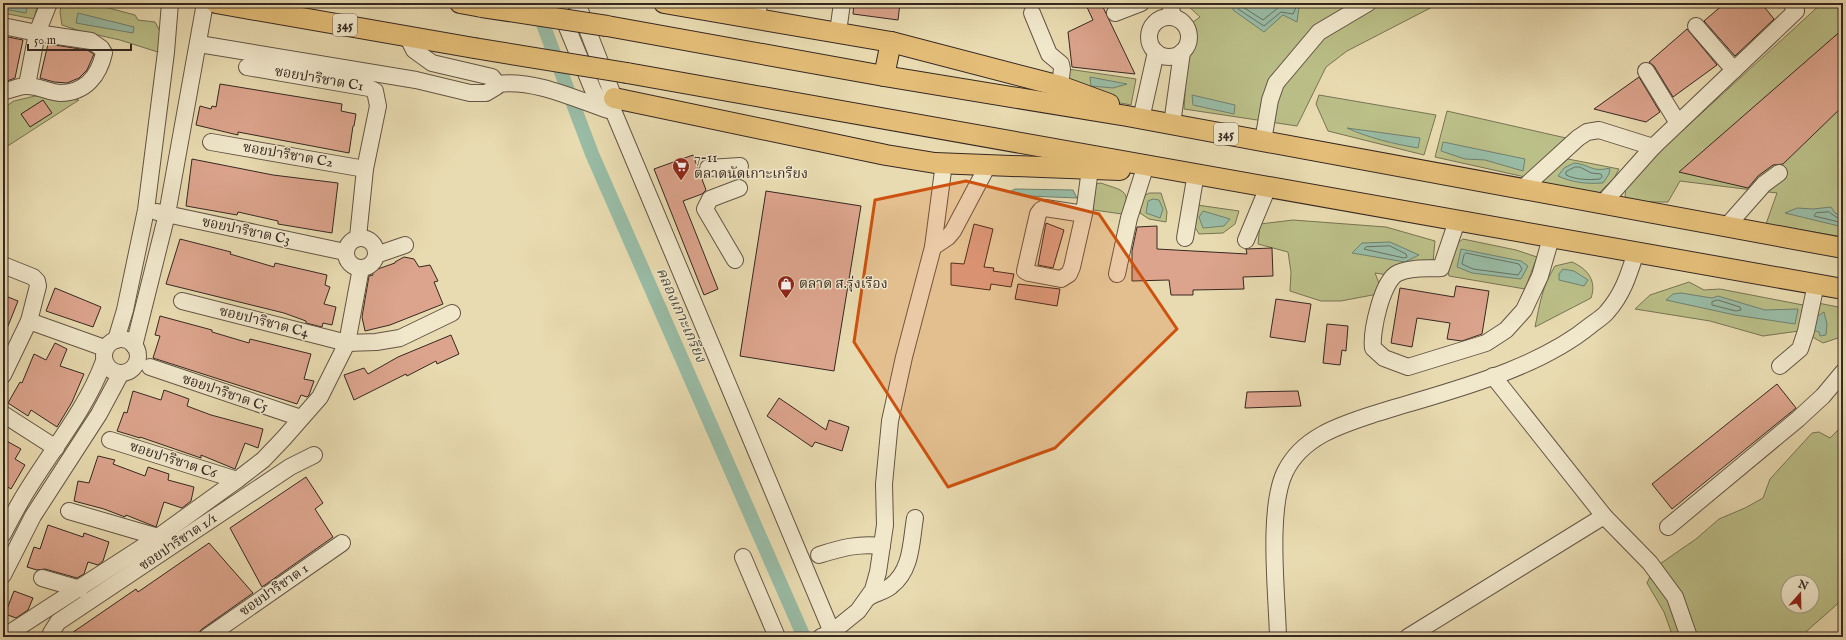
<svg xmlns="http://www.w3.org/2000/svg" width="1846" height="640" viewBox="0 0 1846 640" font-family="'IM FELL English','Noto Serif Thai',serif">
<style>
.green{fill:#bbbf88;stroke:#787454;fill-rule:evenodd}
.water{fill:#99bca6;stroke:#718171}
.lines{fill:none;stroke-linecap:round;stroke-linejoin:round}
.shore{stroke:#687264;stroke-width:1}
.canal{stroke:#99bca6;stroke-width:14}
.building{fill:#dca48d;stroke:#362821}
.minor-casing{stroke:#635545;stroke-width:18}
.major-casing{stroke:#362821;stroke-width:22}
.minor{stroke:#f1e8cc;stroke-width:16}
.major{stroke:#e4be78;stroke-width:20}
.major-bridge-casing{stroke:#362821;stroke-width:22;stroke-linecap:butt}
.major-bridge{stroke:#e4be78;stroke-width:20}
.marked{fill:#cd520f;fill-opacity:0.2;stroke:#cd520f;stroke-width:3;stroke-linejoin:round}
.labels{text-anchor:middle;dominant-baseline:central;stroke-width:3;stroke-linejoin:round;paint-order:stroke}
.shield{fill:#f1e8cc;stroke:#6e6254;stroke-width:1}
.shield-label{font-size:13px;font-weight:bold;fill:#362821}
.street-label{font-size:14px;fill:#362821;stroke:#f1e8cc}
.poi-label{font-size:14px;fill:#362821;stroke:#f1e8cc;text-anchor:start}
.water-label{font-size:15px;font-style:italic;fill:#4f4d42;stroke:#f1e8cc}
</style>
<rect width="100%" height="100%" fill="#e9dbb1"/>
<filter id="stains"><feTurbulence type="fractalNoise" baseFrequency=".005" numOctaves="4"/><feColorMatrix values="0 0 0 0 .2 0 0 0 0 .09 0 0 0 0 .02 0 0 0 .5 -.17"/></filter>
<radialGradient id="worn" r=".72"><stop offset=".6" stop-color="#630" stop-opacity="0"/><stop offset="1" stop-color="#630" stop-opacity=".3"/></radialGradient>
<g class="green">
<path d="M3,3H38L34,19L3,13Z"/>
<path d="M62,3H102L105,7L135,15L138,20L155,22L162,35L164,54L120,40L80,31L62,25L60,12Z"/>
<path d="M1185,3H1440L1347,51L1326,67L1297,126L1184,109L1187,58L1192,50L1194,41L1192,32L1189,25L1200,17Z"/>
<path d="M1822,3H1843V237L1766,224L1777,193L1680,181L1668,202H1642L1625,198L1626,184L1635,174Z"/>
<path d="M1068,69L1136,79L1131,105L1105,100L1068,83Z"/>
<path d="M1319,95L1436,115L1424,155L1328,131L1316,104Z"/>
<path d="M35,96L79,100L3,149V108L14,101Z"/>
<path d="M1447,111L1566,138L1525,177L1435,157Z"/>
<path d="M1568,159L1619,169L1614,178L1597,195L1556,188L1540,182Z"/>
<path d="M1101,183C1119,190 1134,189 1122,214L1087,209L1095,184Z"/>
<path d="M1149,193H1161L1167,212L1166,222L1149,219L1140,213L1142,197Z"/>
<path d="M1197,205L1239,211L1235,224L1223,233L1199,234L1190,219Z"/>
<path d="M1293,220L1386,227L1435,241L1432,273L1395,276L1375,273L1383,293L1341,301H1321L1290,291L1291,272L1288,252L1258,244L1260,224Z"/>
<path d="M1463,239L1516,250L1537,257L1525,289L1449,276L1448,272L1455,245Z"/>
<path d="M1572,262C1588,269 1597,281 1591,298L1535,327C1540,303 1542,287 1555,266Z"/>
<path d="M1689,282L1704,290L1720,289L1803,305L1799,331L1763,336L1710,321L1635,309L1650,295Z"/>
<path d="M1818,303L1843,308V332L1838,338L1823,343L1809,335Z"/>
<path d="M1843,425V599L1800,637H1673L1664,612L1647,583L1654,568L1696,539L1719,519L1745,508L1763,498L1770,479L1812,433L1819,432L1830,438ZM1788,582H1812V606H1788Z"/>
</g>
<g class="water">
<path d="M3,3H28L26,13L3,9Z"/>
<path d="M1234,3H1306L1299,7L1297,22L1283,15L1264,32L1233,10Z"/>
<path d="M78,13L134,27L133,33L76,23Z"/>
<path d="M1090,77L1127,84L1113,88L1091,86Z"/>
<path d="M1192,95L1235,105L1234,114L1193,105Z"/>
<path d="M1347,128L1420,138L1418,148C1394,144 1369,138 1347,128Z"/>
<path d="M1443,142L1525,159L1523,171L1485,160L1465,159L1441,151Z"/>
<path d="M1574,163C1589,164 1592,173 1610,168L1609,174L1603,183C1587,184 1573,183 1558,176L1564,168Z"/>
<path d="M1015,189L1073,190L1077,198L1029,196L1011,191Z"/>
<path d="M1153,199L1159,200L1163,209L1160,218L1146,213L1148,201Z"/>
<path d="M1831,207L1835,213L1843,216V227L1785,213L1797,208L1813,209Z"/>
<path d="M1203,211L1230,219L1224,226L1203,228L1199,217Z"/>
<path d="M1390,242L1419,255L1405,262L1352,253L1362,243Z"/>
<path d="M1461,249L1521,261L1528,266L1521,279L1472,273L1457,267Z"/>
<path d="M1563,269L1574,271L1588,280L1584,286L1559,280V274Z"/>
<path d="M1681,293L1712,298L1718,296L1765,310L1798,309L1795,324L1735,315L1666,300L1673,294Z"/>
<path d="M1824,312L1827,324L1826,335L1820,336L1819,332L1813,330L1815,318Z"/>
</g>
<g class="lines">
<g class="shore">
<path d="M1238,3V9L1264,26L1281,12L1293,14L1298,3"/>
<path d="M1243,3V7L1263,20L1279,7H1289L1291,3"/>
<path d="M1575,167H1580L1591,173L1601,174L1602,177L1600,179C1589,180 1576,180 1566,175V172Z"/>
<path d="M1829,212L1839,219V222L1814,216L1816,213Z"/>
<path d="M1390,246L1406,254L1407,257L1404,258L1364,249L1366,247Z"/>
<path d="M1466,253L1519,264L1522,269L1518,275L1473,269L1462,264L1464,255Z"/>
<path d="M1718,300L1740,307L1741,310L1736,311L1712,305V302Z"/>
</g>
<path class="canal" d="M535,3L592,154L804,637"/>
</g>
<g class="building">
<path d="M854,3H900L898,20L853,14Z"/>
<path d="M1085,3H1101L1135,74L1072,67L1068,32L1093,20Z"/>
<path d="M1725,3H1761L1774,19L1735,56L1704,21Z"/>
<path d="M1687,29L1717,65L1673,97L1654,66L1649,62Z"/>
<path d="M1843,29V106L1783,164L1773,165L1758,176L1748,188L1679,172Z"/>
<path d="M3,36L23,40L15,78L7,81L3,80Z"/>
<path d="M48,44L87,50L94,54L87,70L79,78L67,83L54,82L40,78Z"/>
<path d="M1639,77L1660,112L1646,122L1594,109Z"/>
<path d="M220,84L342,104L341,111L356,114L354,126H353L349,153L238,132V135L196,125L200,106L211,109L212,106L216,107Z"/>
<path d="M43,100L52,113L30,127L21,114Z"/>
<path d="M693,155L706,190L702,194L683,201L718,289L704,295L654,169Z"/>
<path d="M192,159L273,175L338,183L332,233L278,224V221L238,212L237,215L186,206Z"/>
<path d="M766,191L861,206L834,371L740,356Z"/>
<path d="M1046,223L1064,230L1053,268L1038,265Z"/>
<path d="M974,224L993,229L984,267L994,268L993,271L1014,274L1011,287L991,284L990,290L951,285V263L964,264Z"/>
<path d="M1157,226V249L1247,254L1246,249L1272,248L1273,276L1243,277L1244,289L1193,290V295H1171L1169,280L1132,281V251L1137,227Z"/>
<path d="M180,239L231,252L230,254L274,267L275,263L327,275L325,285L330,287L324,304L336,307L332,325L323,323L322,327L306,323V321L284,313L166,284Z"/>
<path d="M404,257L414,259L419,267L430,265L438,281L434,282L443,304L390,325L365,331L362,317L369,276L373,275L372,271L395,263V262Z"/>
<path d="M1018,284L1060,289L1057,306L1015,299Z"/>
<path d="M1456,286L1489,291L1482,334L1462,341L1447,339L1450,323L1417,318L1412,347L1391,343L1400,288L1454,297Z"/>
<path d="M55,288L101,307L93,327L46,311Z"/>
<path d="M3,295L18,301L4,336H3Z"/>
<path d="M1276,299L1311,304L1305,342L1270,337Z"/>
<path d="M160,316L212,330V332L249,343L250,339L311,354L304,379L314,381L309,395L307,397L301,395L297,404L153,358L160,336L155,335Z"/>
<path d="M1327,324L1348,326L1346,351L1342,350L1340,365L1323,363Z"/>
<path d="M451,335L459,354L437,364L436,361L407,376L406,374L354,400L344,375L364,368L368,374L398,357Z"/>
<path d="M55,343L67,349L60,366L84,374L72,402L57,427L31,410L28,416L8,403L20,382L22,383L34,354L46,360Z"/>
<path d="M1777,384L1796,408L1672,509L1652,484Z"/>
<path d="M164,390L189,399L187,406L211,415L263,429L258,448L245,443L235,469L201,455V458L140,437V438L117,431L124,412L127,413L133,391L161,400Z"/>
<path d="M1298,391L1301,406L1245,408L1247,392Z"/>
<path d="M779,398L826,430L829,420L849,427L842,451L815,442L812,447L767,416Z"/>
<path d="M3,439L21,449L15,459L25,465L11,489L3,484Z"/>
<path d="M98,456L115,460L113,464L145,476L148,467L169,474L168,480L194,487L191,501L182,508L164,502L156,527L126,515L125,517L104,509L74,501L78,481L89,483Z"/>
<path d="M306,477L323,503L315,509L333,537L262,587L230,528Z"/>
<path d="M48,525L83,537L84,533L109,542L103,561L98,565L88,562L84,574L77,578L45,569L37,570L27,567L34,547L40,549Z"/>
<path d="M209,543L253,593L202,629L195,637H66L136,589L138,592Z"/>
<path d="M14,591L33,598L28,610L16,618L5,614Z"/>
</g>
<g class="lines">
<g class="minor-casing">
<g id="minor">
<path d="M557,3L593,90L599,100L612,108L834,637"/>
<path d="M577,3L614,98L612,108"/>
<path d="M1170,3L1173,17"/>
<path d="M1032,13L1049,54L1061,64L1062,69L1060,86"/>
<path d="M1115,13L1141,3"/>
<circle cx="1169" cy="37" r="20"/>
<path d="M757,20L759,3"/>
<path d="M3,26L37,33L91,41L101,48L104,53C99,75 86,93 60,93C49,92 38,86 27,86C19,85 11,91 3,91"/>
<path d="M1696,26L1734,70"/>
<path d="M838,32L842,3"/>
<path d="M199,44L416,80L470,93H486L496,87L495,81L492,77L432,63L414,50L407,36"/>
<path d="M247,67L369,88L375,91L378,106L365,169L358,237"/>
<path d="M1646,71L1678,123"/>
<path d="M497,84C534,79 573,98 608,110"/>
<path d="M27,85L37,33L49,3"/>
<path d="M1141,119L1156,52"/>
<path d="M1172,124L1182,52"/>
<path d="M1263,141L1270,100L1276,83L1319,32L1368,3"/>
<path d="M211,142L365,169"/>
<path d="M708,168L740,166"/>
<path d="M1522,189L1578,138L1587,132L1599,130L1653,147"/>
<path d="M1603,203L1653,147L1796,11L1791,3"/>
<path d="M157,212L345,252"/>
<path d="M1084,214L1045,208L1041,210L1038,214L1025,271L1029,273L1061,279L1069,274L1072,267L1084,214L1090,169"/>
<path d="M1457,221L1441,268C1427,269 1411,267 1398,273C1382,280 1371,332 1373,348L1384,358L1408,367L1486,343L1506,330L1524,310L1540,276L1551,238"/>
<path d="M1726,227L1764,184L1779,173"/>
<circle cx="361" cy="253" r="15"/>
<path d="M1185,238L1196,173"/>
<path d="M1246,240L1268,187"/>
<path d="M933,247L948,237L953,231L988,165"/>
<path d="M376,255L405,245"/>
<path d="M735,260L705,209L710,199L739,188"/>
<path d="M3,265L33,277L37,281L38,286L29,321L3,375"/>
<path d="M1117,274L1129,218L1144,171"/>
<path d="M182,301L347,343L376,342L400,338L452,313"/>
<path d="M29,321L99,346"/>
<circle cx="121" cy="356" r="17"/>
<path d="M116,340L125,310L146,210L166,52L170,3"/>
<path d="M134,346L167,214L205,3"/>
<path d="M1780,366L1800,349L1806,331L1816,284"/>
<path d="M150,367L301,418"/>
<path d="M1493,376L1604,516L1650,563L1675,597L1689,637"/>
<path d="M3,414L56,448"/>
<path d="M110,440L237,480"/>
<path d="M69,511L158,537"/>
<path d="M1668,527L1798,419L1823,396L1843,372"/>
<path d="M3,534C10,521 17,507 25,494C52,449 86,410 104,361"/>
<path d="M819,555C841,548 859,543 882,546"/>
<path d="M743,557L777,637"/>
<path d="M3,575L33,516L99,414L121,373"/>
<path d="M42,578L80,589"/>
<path d="M869,597C876,593 885,591 891,586C912,570 911,542 915,518"/>
<path d="M5,636L158,537L237,480L263,460L284,438L320,397L347,343L361,268"/>
<path d="M51,637V633L58,622L290,467L314,455"/>
<path d="M207,637L342,543"/>
<path d="M821,637L832,632L858,611L873,590L878,572L885,525L884,484L890,421L904,357L933,247L944,163"/>
<path d="M1278,637C1277,594 1267,509 1285,472C1302,437 1340,425 1374,414C1444,392 1534,372 1591,325C1596,321 1603,317 1607,312C1623,294 1629,274 1636,252"/>
<path d="M1408,637L1604,516"/>
</g>
</g>
<g class="major-casing">
<g id="major">
<path d="M216,3L474,48"/>
<path d="M460,3L482,7"/>
<path d="M664,3L891,42L1060,86L1109,104"/>
<path d="M607,26L884,76L1127,116L1843,248"/>
<path d="M627,73L1843,289"/>
<path d="M884,76L891,42"/>
<path d="M614,98L886,155L935,163L1120,170"/>
</g>
</g>
<use href="#minor" class="minor"/>
<use href="#major" class="major"/>
<g class="major-bridge-casing">
<g id="major-bridge">
<path d="M482,7L607,26"/>
<path d="M474,48L627,73"/>
</g>
</g>
<use href="#major-bridge" class="major-bridge"/>
</g>
<path class="marked" d="M966,181L1099,214L1177,329L1055,448L948,487L854,342L875,200Z"/>
<defs>
<g id="supermarket-pin" transform="scale(0.9)"><path d="M0 17L-7.5 6A9.5 9.5 0 1 1 7.5 6Z" fill="#8f2418" stroke="#f1e8cc"/><path d="M-6-5.5h2.5l.6 2H6L4.5 2H-2.5L-4.4-4H-6ZM-1.5 3.2a1.3 1.3 0 1 0 .1 0ZM3 3.2a1.3 1.3 0 1 0 .1 0Z" fill="#fff"/></g>
<g id="shop-pin" transform="scale(0.9)"><path d="M0 17L-7.5 6A9.5 9.5 0 1 1 7.5 6Z" fill="#8f2418" stroke="#f1e8cc"/><path d="M-5-2.5h2.3a2.7 3.5 0 0 1 5.4 0H5L5.5 6h-11ZM-1.5-2.5h3a1.5 2.3 0 0 0-3 0Z" fill="#fff"/></g>
</defs>
<g fill-rule="evenodd">
<use href="#supermarket-pin" x="681" y="166"/>
<use href="#shop-pin" x="786" y="284"/>
</g>
<g class="labels">
<g class="shield">
<rect x="333" y="14" width="24" height="22" rx="3"/>
<rect x="1214" y="123" width="24" height="22" rx="3"/>
</g>
<g class="shield-label">
<text x="345" y="25">345</text>
<text x="1226" y="134">345</text>
</g>
<g class="street-label">
<text transform="translate(319 79) rotate(10)">ซอยปาริชาต C1</text>
<text transform="translate(288 155) rotate(10)">ซอยปาริชาต C2</text>
<text transform="translate(246 231) rotate(12)">ซอยปาริชาต C3</text>
<text transform="translate(264 322) rotate(14)">ซอยปาริชาต C4</text>
<text transform="translate(225 393) rotate(19)">ซอยปาริชาต C5</text>
<text transform="translate(173 460) rotate(18)">ซอยปาริชาต C6</text>
<text transform="translate(178 542) rotate(-34)">ซอยปาริชาต 1/1</text>
<text transform="translate(274 590) rotate(-35)">ซอยปาริชาต 1</text>
</g>
<g class="poi-label">
<text x="694" y="158">7-11<tspan x="694" dy="16">ตลาดนัดเกาะเกรียง</tspan></text>
<text x="799" y="284">ตลาด ส.รุ่งเรือง</text>
</g>
<g class="water-label">
<text transform="translate(681 315) rotate(66)">คลองเกาะเกรียง</text>
</g>
</g>
<rect width="1846" height="640" fill="none" stroke="#e9dbb1" stroke-width="16"/>
<rect x="4" y="4" width="1838" height="632" fill="none" stroke="#362821" stroke-width="2"/>
<rect x="8" y="8" width="1830" height="624" fill="none" stroke="#362821"/>
<g transform="translate(1800 594) rotate(20)"><circle r="19" fill="#f1e8cc" stroke="#a69b88"/>
<path d="M0-3L7 15L0 10L-7 15Z" fill="#8f2418"/>
<text y="-6" font-size="11" font-weight="bold" text-anchor="middle" fill="#362821">N</text>
</g>
<path d="M28 44v6h103v-6" fill="none" stroke="#362821" stroke-width="2"/>
<text x="34" y="44" font-size="12" fill="#362821" stroke="#f1e8cc" stroke-width="3" paint-order="stroke">50 m</text>
<rect width="100%" height="100%" filter="url(#stains)"/>
<rect width="100%" height="100%" fill="url(#worn)"/>
</svg>
